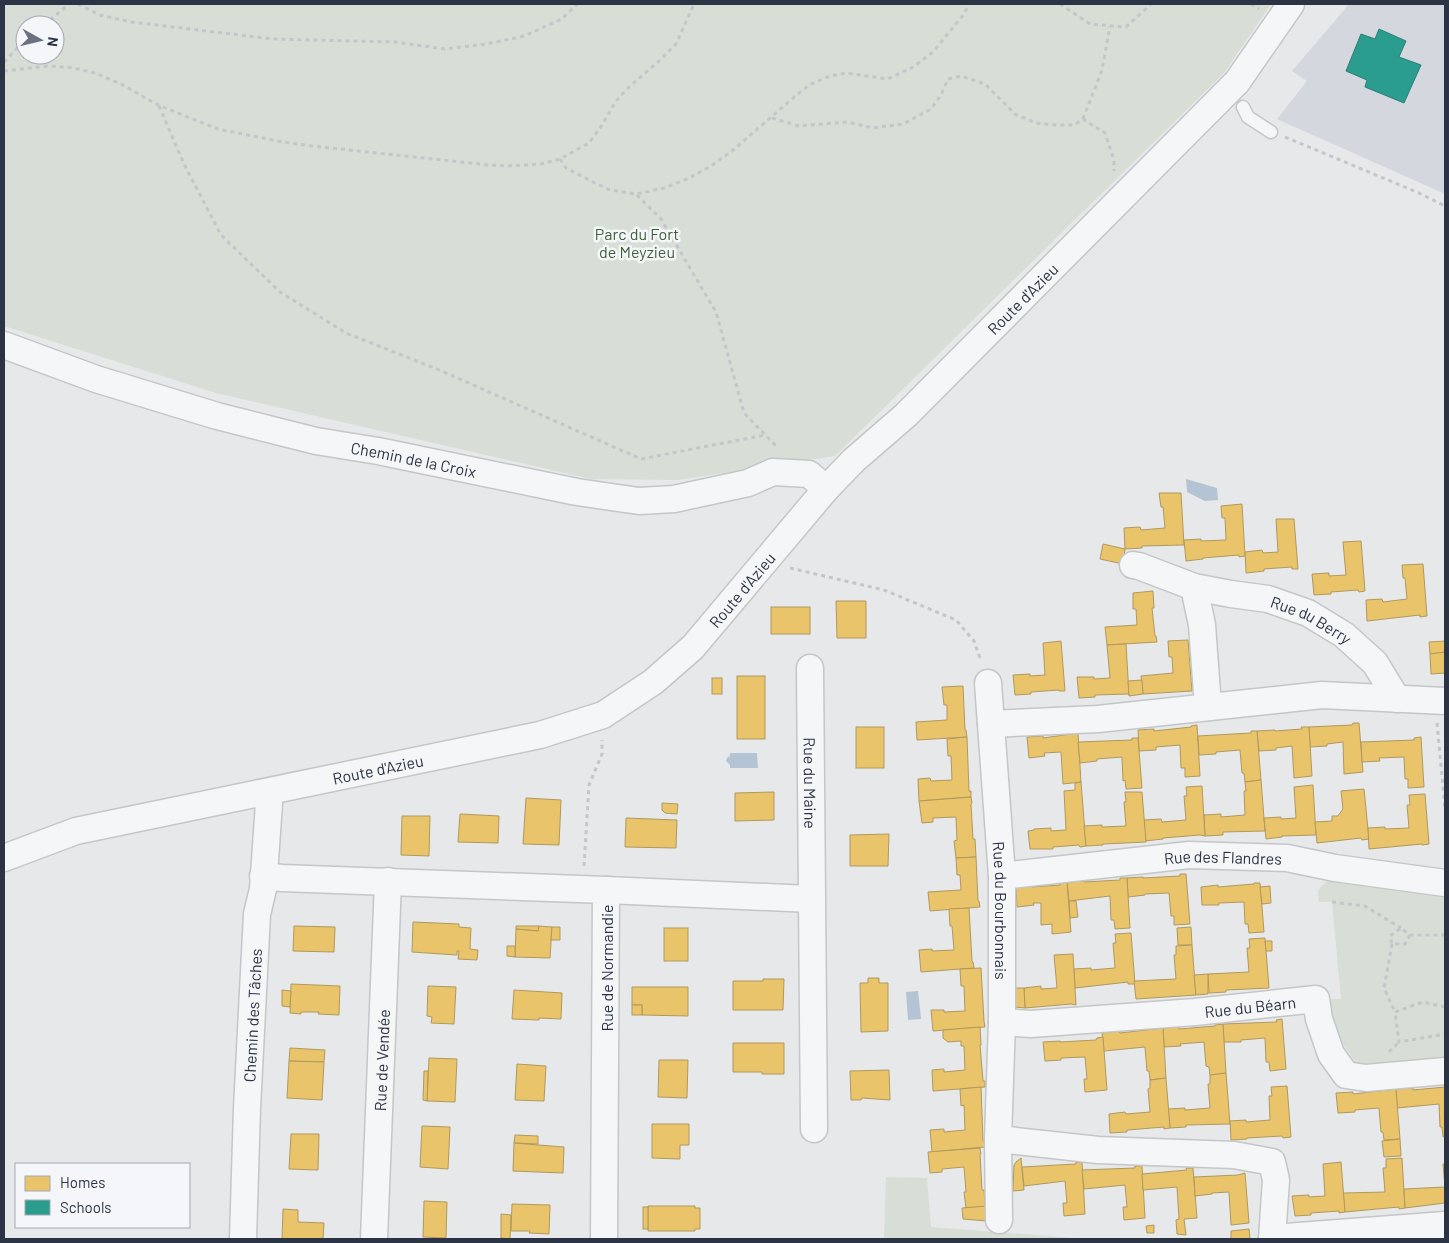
<svg xmlns="http://www.w3.org/2000/svg" width="1449" height="1243" viewBox="0 0 1449 1243" font-family="Barlow,sans-serif">
<style>
.built{fill:#d4d7dd}
.green{fill:#d6ded6;fill-rule:evenodd}
.water{fill:#b4c4d5}
.homes{fill:#e9c46a;stroke:#b0995f}
.schools{fill:#2a9d8f;stroke:#2a7e79}
.lines{fill:none;stroke-linecap:round;stroke-linejoin:round}
.lane-casing{stroke:#c4c6c8;stroke-width:15}
.street-casing{stroke:#c4c6c8;stroke-width:29}
.path{stroke:#c5c6ca;stroke-width:3;stroke-dasharray:4 4;stroke-linecap:butt}
.lane{stroke:#f5f6f7;stroke-width:12}
.street{stroke:#f5f6f7;stroke-width:26}
.labels{text-anchor:middle;dominant-baseline:central;stroke-width:5;stroke-linejoin:round;paint-order:stroke}
.park-label{font-size:16px;fill:#3f6138;stroke:#f4f6f9}
.street-label{font-size:16px;fill:#2b3445;stroke:#f4f6f9}
</style>
<rect width="100%" height="100%" fill="#e6e8ea"/>
<path class="built" d="M1348,4H1445V194L1277,119L1307,81L1292,71L1345,9Z"/>
<g class="green">
<path d="M4,4H1271L1224,73L835,456L678,480L591,479L216,393L4,326ZM25,25H55V55H25Z"/>
<path d="M1333,875L1445,883V1071L1357,1065L1325,1016V999H1341L1332,902H1319L1318,890Z"/>
<path d="M886,1177L927,1178L931,1227L1088,1239H884Z"/>
</g>
<g class="water">
<path d="M1186,479L1217,488L1218,500L1205,501L1187,492Z"/>
<path d="M730,753H757L758,768H730V765L726,761L727,758L730,756Z"/>
<path d="M918,991L921,1019L908,1020L906,992Z"/>
</g>
<g class="homes">
<path d="M1159,493H1181L1184,545L1142,546V548L1125,549L1124,528L1140,527L1141,530L1165,528L1163,507H1161Z"/>
<path d="M1242,504L1245,556L1239,557V555L1203,558V559L1186,561L1184,540L1201,539V541L1226,540L1225,518H1222L1221,506Z"/>
<path d="M1276,519H1294L1298,569H1292V567L1264,569V571L1246,573L1245,552L1262,550L1263,553L1278,552Z"/>
<path d="M1361,541L1365,591L1359,592L1358,590L1331,592V594L1314,595L1312,574L1329,573V576L1346,575L1343,542Z"/>
<path d="M1103,544L1125,549L1123,564L1100,559Z"/>
<path d="M1423,564L1427,616L1420,617V615L1367,621L1366,600L1382,599L1383,602L1407,599L1405,578H1403L1402,565Z"/>
<path d="M1153,591L1154,608H1152L1155,636H1156L1157,642L1107,645L1105,627L1137,625L1136,609H1133V593Z"/>
<path d="M836,601H866V638H837Z"/>
<rect x="771" y="607" width="39" height="27"/>
<path d="M1188,640L1192,691L1143,694L1141,676L1173,673L1172,657H1169L1168,641Z"/>
<path d="M1061,641L1065,691H1059V690L1031,692V694L1015,695L1013,675L1030,674V676L1045,675L1043,643Z"/>
<path d="M1445,641V652L1430,654L1429,642Z"/>
<path d="M1126,644L1129,694L1095,695V697L1079,698L1077,677H1094V679L1110,678L1107,645Z"/>
<path d="M1445,652V673L1431,674L1430,654Z"/>
<rect x="737" y="676" width="28" height="63"/>
<rect x="712" y="678" width="10" height="16"/>
<path d="M1142,680L1143,694L1129,696L1128,681Z"/>
<path d="M963,686L965,730H966L967,737L917,740L916,722L947,720V705H944L942,687Z"/>
<path d="M1353,723H1359L1363,772L1344,774L1343,742L1327,744V746L1310,747L1309,727L1352,725Z"/>
<path d="M1197,725L1200,776L1185,777V768H1181L1180,745L1156,747V750L1139,751L1138,730L1154,729V731L1191,727V726Z"/>
<rect x="856" y="727" width="28" height="41"/>
<path d="M1301,727H1309L1312,776L1294,778L1292,746L1276,748V750L1259,751L1257,731L1275,730V731L1302,729Z"/>
<path d="M1251,731H1257L1261,780L1245,782L1244,773H1242L1240,750L1216,752V754L1199,755L1198,736L1251,733Z"/>
<path d="M1078,733L1081,782L1063,784L1061,752L1044,753L1045,756L1029,758L1027,737L1043,736V738Z"/>
<path d="M967,737L969,791H971V797L919,801L918,779L930,778L931,781L952,780L951,756H948L947,739Z"/>
<path d="M1421,737L1424,787L1408,788V779H1405L1404,757L1379,758L1380,761L1362,762L1361,742L1414,740V738Z"/>
<path d="M1132,738H1138L1142,788L1126,789L1125,780L1123,781L1122,757L1097,759V761L1080,763L1078,742L1132,740Z"/>
<path d="M1261,780L1265,831L1223,832V835L1205,836L1204,815L1221,814V817L1245,815L1244,791H1246L1245,782Z"/>
<path d="M1081,782L1086,846L1080,847L1079,845L1053,847V849H1030L1028,831L1034,830V829L1051,828V831L1066,830L1064,791L1075,790V783Z"/>
<path d="M1313,785L1316,835L1282,836V837L1266,839L1264,818L1281,817V819L1296,818L1294,787Z"/>
<path d="M1202,786L1205,836L1200,835L1163,838V839L1145,841L1144,820L1161,819L1162,822L1186,820L1184,796H1187L1186,787Z"/>
<path d="M1364,789L1369,839L1362,840L1361,838L1317,843L1315,822L1332,821V816H1338L1343,809L1341,791Z"/>
<path d="M774,792V820L735,821V793Z"/>
<path d="M1125,792H1142L1146,842L1103,844V845L1086,846L1084,826L1102,825V827L1126,826L1124,802H1126Z"/>
<path d="M1425,794L1429,844L1422,845V844L1369,849L1368,828L1385,827V829L1409,828L1407,805H1410L1409,795Z"/>
<path d="M971,797L972,803L971,804L973,839H975L976,857L956,858L954,841L957,840L956,817L933,818V822L922,823L919,801Z"/>
<path d="M526,798L561,800L559,845L523,844Z"/>
<path d="M662,803L678,804L677,814L665,813L662,810Z"/>
<path d="M460,814L499,816L498,843L458,842Z"/>
<path d="M402,816H430L429,856L401,855Z"/>
<path d="M626,818L677,820L676,848L625,847Z"/>
<path d="M889,834L888,866H850V835Z"/>
<path d="M976,857L978,901H979L980,907L930,911L928,892L961,890L960,875H957L956,858Z"/>
<path d="M1180,874H1186L1190,924L1174,925V916H1171L1169,893L1145,894V895L1128,897L1127,878L1143,877V878L1180,876Z"/>
<path d="M1120,878H1127L1130,928L1115,929L1114,920H1111L1110,896L1069,901L1067,882L1084,881V882L1120,880Z"/>
<path d="M1067,882L1071,932L1052,934V924L1041,925V903H1033L1034,905L1017,907L1016,886L1032,885V887L1060,885L1061,883Z"/>
<path d="M1254,883H1260L1264,932L1249,933L1248,924H1245L1244,902L1219,903V905H1202L1201,887L1218,885V887L1254,884Z"/>
<path d="M1270,886L1271,903L1262,904L1260,887Z"/>
<path d="M1069,901H1076L1078,917L1070,918Z"/>
<path d="M969,908L972,961L973,962L974,968L921,972L919,950L932,949V951L954,950L952,926H950L949,909Z"/>
<path d="M413,922L459,924V927L471,928L470,949L478,950L477,960L458,959L459,951H457V955L412,952Z"/>
<path d="M294,926L335,927L334,952L293,951Z"/>
<path d="M516,926H539L538,931L516,929Z"/>
<path d="M539,926L552,927L550,958L515,957L516,929L538,931Z"/>
<path d="M552,927H560V940H551Z"/>
<path d="M1191,927L1192,945H1178L1177,928Z"/>
<rect x="664" y="928" width="24" height="33"/>
<path d="M1131,933L1135,984H1128V982L1075,988L1074,969L1091,968V970L1115,968L1113,943H1116L1115,934Z"/>
<path d="M1265,938L1269,988L1226,990V992L1209,993L1208,974L1249,972L1247,948H1250L1249,939Z"/>
<path d="M1265,941H1272V951H1266Z"/>
<path d="M1192,945L1196,995L1136,999L1134,981L1176,979L1174,955H1176V946Z"/>
<path d="M507,946H515V957L507,956Z"/>
<path d="M1073,954L1076,1005L1071,1004L1025,1008L1024,988L1041,986V989L1057,988L1054,955Z"/>
<path d="M981,968L984,1021L985,1027L933,1031L931,1010H944V1012L965,1011L964,986H961L960,969Z"/>
<path d="M1208,974V994L1196,995L1194,975Z"/>
<path d="M868,978H879V983H888V1031L861,1032L860,983H868Z"/>
<path d="M763,979H784L783,1010H733V981H763Z"/>
<path d="M291,984L340,986L339,1015L318,1014L319,1012H301V1014L290,1013Z"/>
<path d="M428,986L456,987L454,1024L431,1023L432,1017L427,1016Z"/>
<path d="M632,987H688V1016L642,1015V1005H632Z"/>
<path d="M1012,988H1024L1025,1008L1015,1007L1013,1005Z"/>
<path d="M282,990L291,991L290,1007L282,1006Z"/>
<path d="M514,990L562,993L561,1019L539,1018V1020L512,1019Z"/>
<rect x="632" y="1005" width="10" height="10"/>
<path d="M1282,1019L1286,1069L1270,1071L1269,1062H1266L1265,1038L1241,1040V1042H1224L1223,1024L1277,1022L1276,1020Z"/>
<path d="M1223,1024L1226,1073L1210,1075L1209,1067L1206,1066L1204,1042L1180,1044L1181,1046L1164,1047L1163,1028L1179,1027V1029L1215,1026V1025Z"/>
<path d="M980,1027L981,1045H980L983,1081H985V1087L933,1091L932,1070L944,1069V1072L965,1070L964,1046H961V1041L948,1042L943,1038V1030Z"/>
<path d="M1163,1028L1166,1078L1150,1080L1149,1071H1147L1145,1047L1104,1051L1102,1033L1119,1031L1120,1033Z"/>
<path d="M1103,1037L1107,1090L1085,1092L1084,1079H1087L1085,1057L1061,1058V1060L1045,1061L1043,1042L1060,1041V1042L1096,1040L1097,1038Z"/>
<path d="M733,1043H784V1074H762V1072H733Z"/>
<path d="M290,1048L325,1050L324,1062L289,1061Z"/>
<path d="M429,1058L457,1059L455,1102L427,1101Z"/>
<path d="M659,1060H688L687,1098L658,1097Z"/>
<path d="M289,1061L324,1062L322,1100L287,1098Z"/>
<path d="M517,1064L546,1066L544,1101L515,1100Z"/>
<path d="M889,1070L890,1100L862,1098L861,1100H851L850,1071Z"/>
<path d="M424,1071H428L427,1101L423,1100Z"/>
<path d="M1226,1073L1230,1124L1186,1125V1127L1170,1128L1168,1109L1185,1108V1110L1210,1108L1208,1084H1210V1075Z"/>
<path d="M1166,1078L1170,1128L1164,1129V1127L1127,1130V1132L1110,1133L1109,1114L1125,1112L1126,1114L1150,1112L1148,1089L1150,1088V1080Z"/>
<path d="M1287,1086L1291,1137L1283,1138L1282,1136L1247,1138V1139L1231,1140L1230,1121L1246,1120V1122L1270,1120L1269,1096H1272L1271,1087Z"/>
<path d="M981,1087L983,1141H985V1147L932,1152L930,1130L944,1129V1132L965,1130L964,1105L961,1106L960,1089Z"/>
<path d="M1445,1087V1136L1443,1137L1442,1127H1440L1439,1104L1397,1108L1396,1089L1413,1088V1090Z"/>
<path d="M1396,1089L1400,1139L1384,1140L1383,1132H1381L1379,1108L1355,1110V1112L1338,1113L1336,1093L1353,1092V1094Z"/>
<path d="M652,1124H689V1145H680V1159L652,1158Z"/>
<path d="M422,1126L450,1127L448,1169L420,1167Z"/>
<path d="M291,1134H319L318,1170L289,1169Z"/>
<path d="M515,1135L538,1136V1144L514,1143Z"/>
<path d="M1400,1139L1401,1156L1384,1157L1382,1141Z"/>
<path d="M514,1143L564,1147L563,1173L513,1171Z"/>
<path d="M980,1148L981,1154H980L982,1190H984L985,1207L966,1208L964,1192H966L964,1167L942,1169V1172L930,1173L928,1152Z"/>
<path d="M1021,1158L1024,1190L1013,1191L1014,1165L1016,1162Z"/>
<path d="M1402,1158L1405,1208L1399,1209V1207L1345,1212L1343,1193L1385,1192L1383,1168H1386V1159Z"/>
<path d="M1076,1162H1082L1085,1214L1064,1216L1063,1203H1067L1065,1181L1024,1186L1022,1167L1076,1164Z"/>
<path d="M1341,1162L1345,1212L1339,1213V1211L1311,1213V1215L1295,1216L1292,1196L1309,1195V1197L1325,1196L1323,1164Z"/>
<path d="M1443,1164H1445V1203L1405,1208L1404,1189L1445,1187Z"/>
<path d="M1135,1166H1142L1145,1218L1124,1220L1123,1207H1127L1125,1185L1084,1189L1082,1170L1135,1168Z"/>
<path d="M1186,1168H1193L1197,1218L1184,1219L1186,1235L1177,1234L1176,1220L1179,1219L1177,1187L1143,1190L1142,1174L1187,1170Z"/>
<path d="M1245,1173L1249,1223L1231,1225L1229,1192L1212,1193V1194L1195,1196L1194,1177L1238,1175Z"/>
<path d="M424,1201L447,1202L446,1238L423,1237Z"/>
<path d="M512,1204L550,1205L549,1234L529,1233L530,1231H511Z"/>
<path d="M648,1206H695V1208H700V1229H695V1231H648Z"/>
<path d="M987,1206V1221L963,1219L962,1208Z"/>
<rect x="643" y="1207" width="5" height="22"/>
<path d="M283,1209L298,1210V1222L324,1223L323,1239H282Z"/>
<path d="M501,1214L511,1215L510,1239L501,1238Z"/>
<path d="M1154,1225V1233H1147L1146,1226Z"/>
<path d="M1249,1229L1250,1239H1231V1231Z"/>
</g>
<path class="schools" d="M1379,29L1406,41L1399,57L1421,65L1404,103L1365,87L1367,80L1346,71L1361,34L1375,39Z"/>
<g class="lines">
<g class="lane-casing">
<path id="lane" d="M1243,107L1248,117L1271,132"/>
</g>
<g class="street-casing">
<g id="street">
<path id="s1" d="M4,345L96,379L217,416L316,441L378,451L577,492L639,501L674,499L748,483L773,472L809,474L826,489"/>
<path id="s2" d="M1133,565L1139,566L1194,587L1231,594L1268,599L1308,613L1344,635L1375,663L1397,699"/>
<path d="M1194,587L1202,625L1208,707"/>
<path id="s3" d="M810,668L814,1129"/>
<path id="s4" d="M988,683L1002,876V1022L998,1139L1098,1150L1234,1155L1272,1162L1276,1180L1272,1239"/>
<path d="M991,724L1098,719L1322,695L1445,701"/>
<path id="s5" d="M4,858L76,831L540,735L603,715L653,682L693,647L826,489L854,460L906,415L1237,82L1291,4"/>
<path d="M263,876L282,878L606,890L604,1239"/>
<path id="s6" d="M1002,876L1189,855L1287,858L1335,868L1445,883"/>
<path d="M606,890L811,899"/>
<path id="s7" d="M1002,1022L1031,1024L1195,1012L1316,999L1319,1019L1331,1054L1346,1075L1366,1078L1445,1071"/>
<path d="M998,1139L999,1220"/>
<path d="M1272,1238L1445,1225"/>
<path id="s8" d="M243,1239L247,1108L257,914L263,889L269,803L267,792"/>
<path id="s9" d="M374,1239L388,881"/>
</g>
</g>
<g class="path">
<path d="M78,4L100,15L131,22L165,26L273,39L395,42L445,49L486,44L524,36L562,19L577,4"/>
<path d="M1060,4L1090,24L1126,27L1151,4"/>
<path d="M1251,4L1259,9"/>
<path d="M44,25L69,4"/>
<path d="M4,62L25,40"/>
<path d="M4,71L48,66L74,68L95,73L123,85L158,105L218,129L283,142L312,146L489,165L509,166L541,164L560,159L589,143L602,125L616,101L629,87L659,61L676,44L694,4"/>
<path d="M159,106L184,164L221,235L280,292L346,333L437,369L641,459L765,435"/>
<path d="M772,118L799,126L847,122L873,128L903,124L931,109L941,95L948,79L961,76L985,84L1015,114L1036,123L1057,125H1074L1083,119L1105,133L1114,160V171"/>
<path d="M1083,119L1102,70L1110,26"/>
<path d="M1285,137L1419,193L1445,206"/>
<path d="M560,159L566,168L593,182L610,190L636,194L664,188L687,179L711,166L732,151L793,98L809,85L830,76L846,73L888,79L913,67L933,52L964,14L969,4"/>
<path d="M637,195L661,219L716,312L744,413L778,448"/>
<path d="M790,568L884,590L956,620L974,641L981,661"/>
<path d="M1437,723L1445,808"/>
<path d="M584,866L589,785L602,754V740"/>
<path d="M1332,902L1365,906L1401,928"/>
<path d="M1410,935L1405,944H1392L1390,936L1401,928L1410,935H1445"/>
<path d="M1392,944L1384,988L1395,1012"/>
<path d="M1445,1007L1423,1002L1395,1012L1399,1042L1445,1034"/>
<path d="M1389,1052L1399,1042"/>
</g>
<use href="#lane" class="lane"/>
<use href="#street" class="street"/>
</g>
<g class="labels">
<g class="park-label">
<text x="637" y="233">Parc du Fort<tspan x="637" dy="18">de Meyzieu</tspan></text>
</g>
<g class="street-label">
<text stroke="none"><textPath href="#s5" startOffset="1210">Route d'Azieu</textPath></text>
<text stroke="none"><textPath href="#s1" startOffset="426">Chemin de la Croix</textPath></text>
<text stroke="none"><textPath href="#s5" startOffset="805">Route d'Azieu</textPath></text>
<text stroke="none"><textPath href="#s2" startOffset="188">Rue du Berry</textPath></text>
<text stroke="none"><textPath href="#s5" startOffset="385">Route d'Azieu</textPath></text>
<text stroke="none"><textPath href="#s3" startOffset="115">Rue du Maine</textPath></text>
<text stroke="none"><textPath href="#s6" startOffset="222">Rue des Flandres</textPath></text>
<text stroke="none"><textPath href="#s4" startOffset="228">Rue du Bourbonnais</textPath></text>
<text transform="translate(606 968) rotate(-90)">Rue de Normandie</text>
<text stroke="none"><textPath href="#s7" startOffset="249">Rue du Béarn</textPath></text>
<text stroke="none"><textPath href="#s8" startOffset="224">Chemin des Tâches</textPath></text>
<text stroke="none"><textPath href="#s9" startOffset="179">Rue de Vendée</textPath></text>
</g>
</g>
<rect width="1449" height="1243" fill="none" stroke="#2b3445" stroke-width="10"/>
<rect x="15" y="1163" width="175" height="65" fill="#f4f6f9" stroke="#a4a8b1"/>
<rect x="25" y="1176" width="25" height="15" fill="#e9c46a" stroke="#a4a8b1"/>
<text x="60" y="1188" font-size="15" fill="#2b3445">Homes</text>
<rect x="25" y="1200" width="25" height="15" fill="#2a9d8f" stroke="#a4a8b1"/>
<text x="60" y="1213" font-size="15" fill="#2b3445">Schools</text>
<g transform="translate(40 40) rotate(98)"><circle r="24" fill="#f4f6f9" stroke="#a4a8b1"/>
<path d="M0-4L9 19L0 12L-9 19Z" fill="#6c737f"/>
<text y="-8" font-size="14" font-weight="bold" text-anchor="middle" fill="#2b3445">N</text>
</g>
</svg>
